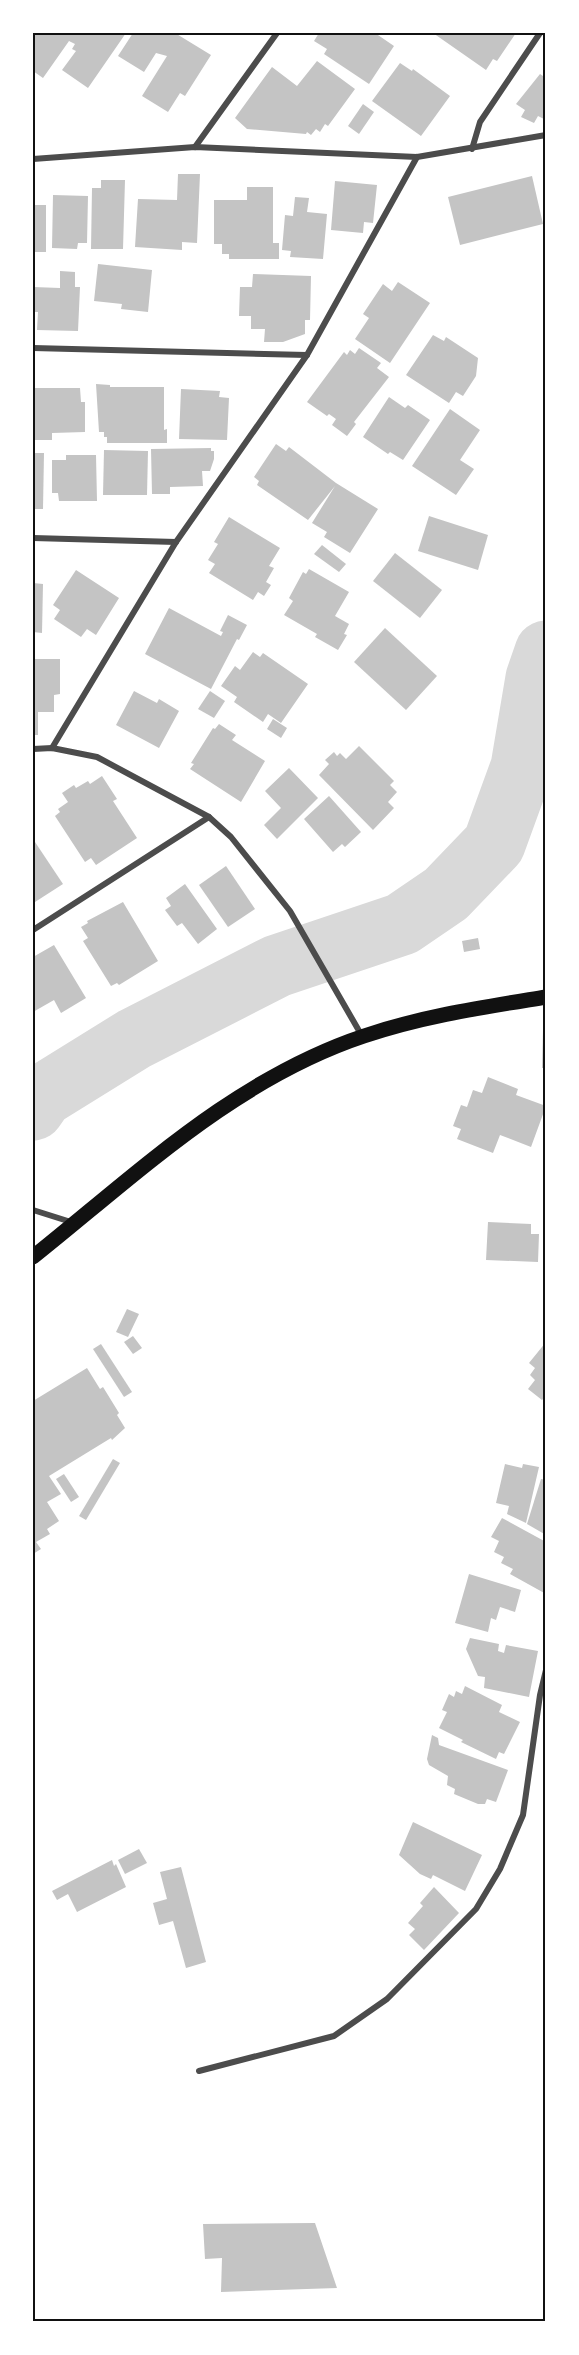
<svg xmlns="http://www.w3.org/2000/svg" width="579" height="2355" viewBox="0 0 579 2355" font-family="'DM Sans',sans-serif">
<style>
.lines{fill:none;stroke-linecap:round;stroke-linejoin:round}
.river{stroke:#d9d9d9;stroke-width:63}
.building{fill:#c4c4c4}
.minor{stroke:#4c4c4c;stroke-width:6}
.primary{stroke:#111;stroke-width:15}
.neatline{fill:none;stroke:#111;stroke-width:2}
</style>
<rect width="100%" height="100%" fill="#fff"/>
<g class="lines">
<path class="river" d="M33,1109L42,1096L134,1039L277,966L402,924L446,894L494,844L522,767L537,678L546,652"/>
</g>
<g class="building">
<path d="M33,33H126L88,88L62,70L76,51L72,49L75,44L69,41L43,78L33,71Z"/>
<path d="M133,33H175L211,55L185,96L180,93L168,112L142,96L167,56L156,53L144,72L118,56Z"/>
<path d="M319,33H375L394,46L369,84L324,54L327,49L314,41Z"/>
<path d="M433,33H516L497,61L493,59L486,70Z"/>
<path d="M317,61L355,89L328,126L325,124L320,132L316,129L311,135L307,132L306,134L247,129L235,118L272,67L297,86Z"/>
<path d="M400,63L412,71L413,69L450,96L421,136L372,101Z"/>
<path d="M540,74L546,78V120L538,116L534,123L521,117L525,110L516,104Z"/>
<path d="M363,104L374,112L359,134L348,126Z"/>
<path d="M178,174H200L197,243L182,242V250L135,247L138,199L177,200Z"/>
<path d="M532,176L543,224L460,245L448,197Z"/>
<path d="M101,180H125L123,249H91L92,188H101Z"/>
<path d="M335,181L377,185L373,223L364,222L363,233L331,230Z"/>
<path d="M247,187H273V243H279V259H229V254H222V244H214V200H247Z"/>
<path d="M53,195L88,196L87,243H78L77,249L52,248Z"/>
<path d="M295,197L309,198L307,212L327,214L323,259L290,257L291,251L282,250L285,215L293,216Z"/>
<rect x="33" y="205" width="13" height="47"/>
<path d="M98,264L152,270L148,312L121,309L122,304L94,301Z"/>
<path d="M60,271L75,272V287H80L78,331L37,330L38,312H33V287L60,288Z"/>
<path d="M253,274L311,276L310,320H305V334L283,342H264L265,329H251V316H239L240,287H252Z"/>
<path d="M398,282L430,303L390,363L355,339L369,318L363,314L383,284L392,291Z"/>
<path d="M433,335L444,341L446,337L478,358L476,376L463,396L456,392L449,403L406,375Z"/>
<path d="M359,348L381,363L377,368L389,377L354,422L356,424L347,436L332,425L336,419L329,414L327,416L307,402L344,352L347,355L350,350L355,354Z"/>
<path d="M96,384L110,385V387H164V430L167,429V443H107V437H104V432H99Z"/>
<path d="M33,388H80L81,402H85V432L52,433V440H33Z"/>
<path d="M181,389L220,391L219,397L229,398L227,440L179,439Z"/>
<path d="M389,397L405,408L408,405L430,420L403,460L390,452L388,454L363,437Z"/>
<path d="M450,409L480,430L460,460L474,469L456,495L412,466Z"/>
<path d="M276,444L286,451L289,447L336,483L378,509L350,553L324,537L327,532L312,523L335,486L308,520L257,485L259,481L254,477Z"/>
<path d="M211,448V451H214V459L210,471H202L203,486L170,487V494H152L151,449Z"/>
<path d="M104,450L148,451L147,495H103Z"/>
<path d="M33,453H44L43,509H33Z"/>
<path d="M66,455H96L97,501H59L58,493H52V460H66Z"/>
<path d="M429,516L488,535L478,570L418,551Z"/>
<path d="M229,517L280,548L269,566L274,568L266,582L271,585L264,596L258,592L253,600L209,573L215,564L208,560L218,544L214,542Z"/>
<path d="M322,545L346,564L339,572L314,554Z"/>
<path d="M395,553L442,590L420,618L373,581Z"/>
<path d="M309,569L349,592L335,616L349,624L344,634L347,635L338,650L315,637L317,634L284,615L293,601L289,598L303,572L306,574Z"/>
<path d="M76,570L119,598L96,635L87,629L81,637L54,619L60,610L53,605Z"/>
<path d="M33,583L43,584L42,633L33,632Z"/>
<path d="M169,608L221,636L223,632L220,631L228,615L247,625L239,640L237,639L211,689L145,654Z"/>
<path d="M385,628L437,676L406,710L354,662Z"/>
<path d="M253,652L260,657L263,653L308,684L281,723L268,714L263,722L234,702L237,697L221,686L235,666L240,670Z"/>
<path d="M33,659H60V694L54,695V712H38V735H33Z"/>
<path d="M134,691L157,703L159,699L179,711L159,748L116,725Z"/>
<path d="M210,691L225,701L214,718L198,709Z"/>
<path d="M273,719L287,728L281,738L267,729Z"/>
<path d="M219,724L236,735L232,740L265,761L241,802L190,769L194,764L191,763L213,728L215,729Z"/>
<path d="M359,746L394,781L390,785L397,792L388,802L394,808L373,830L319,775L329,764L325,760L334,752L337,756L340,753L346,759Z"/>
<path d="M289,768L318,798L277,839L264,825L281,808L265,791Z"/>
<path d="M102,776L117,799L113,801L137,838L96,865L91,858L85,862L55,816L60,812L58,809L68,802L62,793L74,785L76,788L88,781L90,784Z"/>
<path d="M329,796L361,832L345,847L342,844L333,852L304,819Z"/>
<path d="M33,839L63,884L35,902L33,899Z"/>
<path d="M226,866L255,909L228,927L199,885Z"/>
<path d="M185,884L217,929L198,944L182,923L177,926L165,910L171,906L166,898Z"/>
<path d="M123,902L158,961L119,985L117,983L111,986L83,941L88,938L81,927L88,923L87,921Z"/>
<path d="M478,938L480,949L464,952L462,941Z"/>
<path d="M54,945L86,998L61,1013L54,1000L33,1012V957Z"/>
<path d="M543,1030H546V1068H542Z"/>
<path d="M488,1077L518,1089L516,1095L546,1106L531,1147L500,1135L493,1153L457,1139L461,1129L453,1126L461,1105L467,1107L473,1090L482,1093Z"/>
<path d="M488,1222L531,1224V1234H539L538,1262L486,1260Z"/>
<path d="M127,1309L139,1314L128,1337L116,1332Z"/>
<path d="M133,1336L142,1348L133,1354L124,1342Z"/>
<path d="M546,1342V1396L542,1400L528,1389L535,1380L530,1375L535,1368L529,1363Z"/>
<path d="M101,1344L132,1392L124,1397L93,1349Z"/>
<path d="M87,1368L100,1389L103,1387L119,1413L117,1415L125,1428L112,1440L111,1438L49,1476L61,1494L47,1502L59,1521L47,1529L50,1534L36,1542L41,1549L33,1554V1401Z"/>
<path d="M113,1459L120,1463L86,1520L79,1516Z"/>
<path d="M505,1464L522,1468L523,1464L539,1467L526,1523L507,1514L509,1506L496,1503Z"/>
<path d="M64,1474L79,1497L71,1502L56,1479Z"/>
<path d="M541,1479L546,1480V1535L527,1524Z"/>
<path d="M502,1518L546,1542V1594L510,1574L513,1569L501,1563L504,1557L494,1552L499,1541L491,1537Z"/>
<path d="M469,1574L521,1590L515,1612L500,1607L496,1620L491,1618L488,1632L455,1623Z"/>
<path d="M470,1638L499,1644L498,1651L504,1653L506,1645L538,1651L529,1697L484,1688L485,1677L478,1676L466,1649Z"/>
<path d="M465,1686L502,1705L499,1712L520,1722L504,1754L499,1752L496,1759L461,1742L463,1740L439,1728L447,1712L442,1710L449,1694L454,1697L456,1691L462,1694Z"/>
<path d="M432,1735L438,1738L439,1745L508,1770L496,1802L487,1799L485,1804H478L454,1794L455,1789L447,1785L448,1776L429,1765L427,1759Z"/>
<path d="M413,1822L482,1855L465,1891L433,1875L431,1879L420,1874L399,1855Z"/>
<path d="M139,1849L147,1863L125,1874L118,1860Z"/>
<path d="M112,1860L114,1866L116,1864L126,1887L77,1912L68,1894L57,1900L52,1891Z"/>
<path d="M181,1867L206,1962L186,1968L173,1921L159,1925L153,1903L167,1899L160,1872Z"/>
<path d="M434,1887L459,1913L424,1950L409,1935L415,1929L408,1923L423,1906L420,1903Z"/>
<path d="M315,2223L337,2288L221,2292L222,2258L205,2259L203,2224Z"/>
</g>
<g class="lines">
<g class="minor">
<path d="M195,147L277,33"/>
<path d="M472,149L480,122L540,33"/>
<path d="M33,159L195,147L417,157L546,135"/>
<path d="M33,348L307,355"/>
<path d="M33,538L176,542"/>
<path d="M52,748L176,542L307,355L417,157"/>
<path d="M33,749L52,748L97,757L209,817L231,837L290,911L362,1036"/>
<path d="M33,930L209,817"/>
<path d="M33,1210L71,1222"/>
<path d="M199,2071L334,2036L387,1999L476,1909L500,1869L523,1815L540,1695L546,1670"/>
</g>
<path class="primary" d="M33,1257C137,1174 235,1079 364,1036C423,1016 485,1007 546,997"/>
</g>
<rect width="579" height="2355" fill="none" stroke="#ffffff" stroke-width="69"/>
<rect x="34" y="34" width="510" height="2286" class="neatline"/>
</svg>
